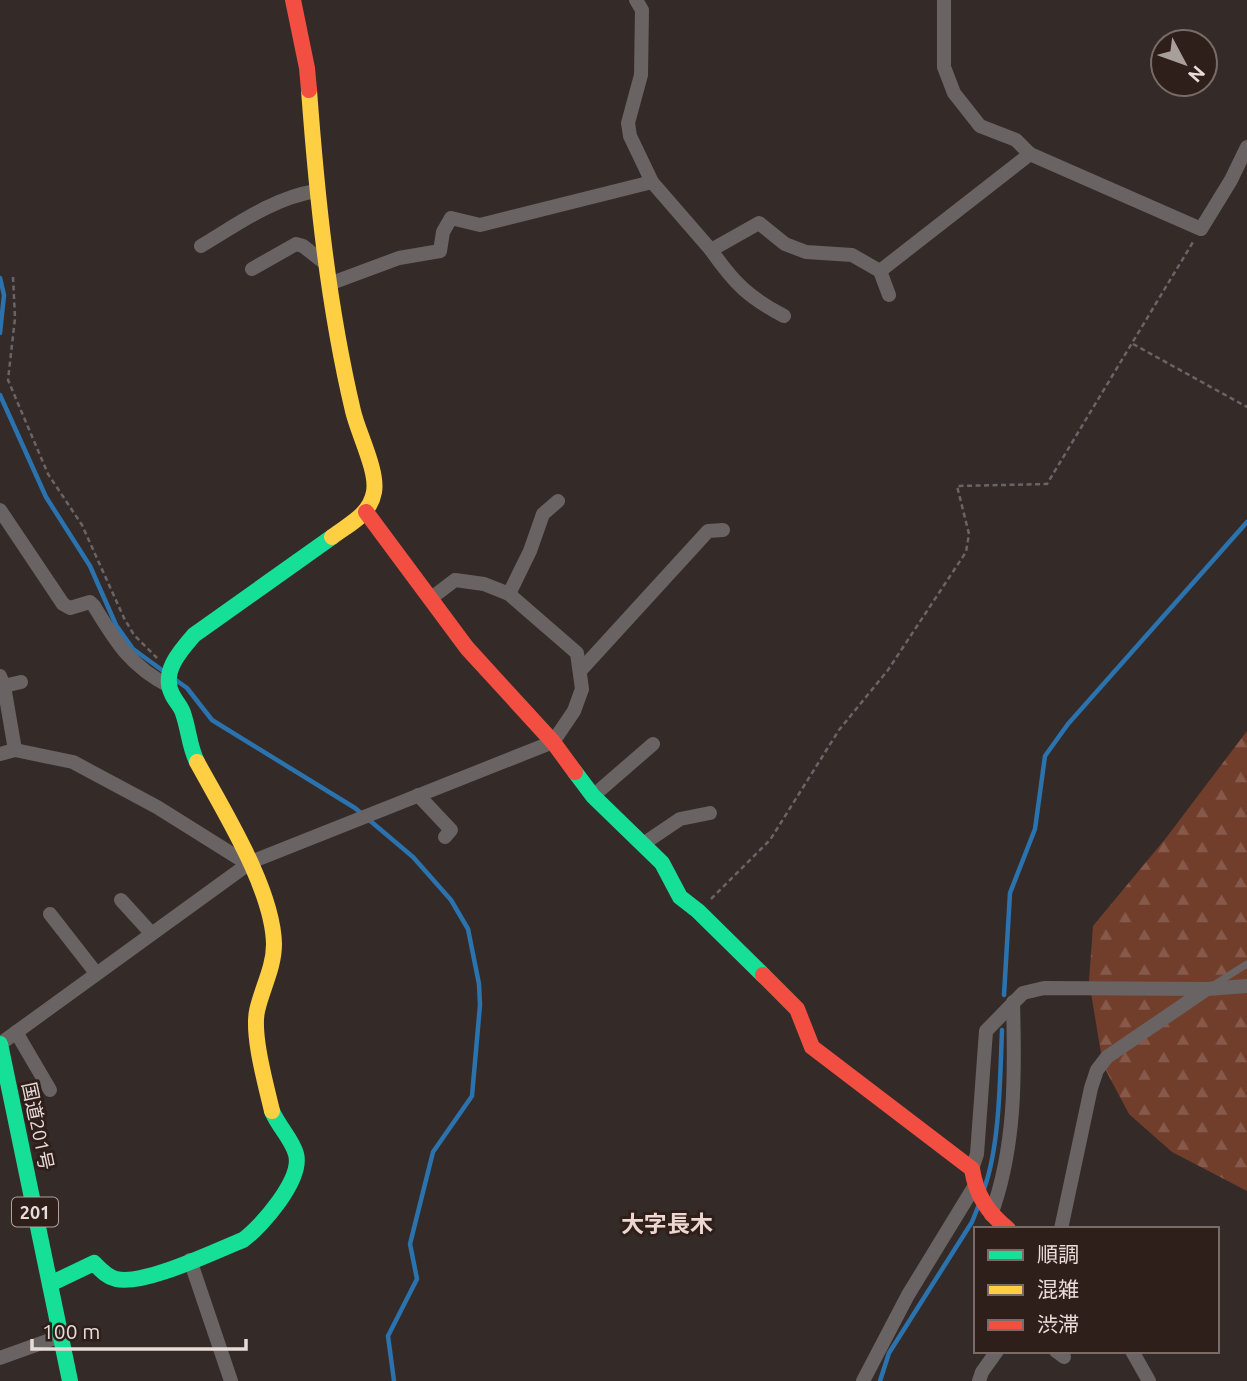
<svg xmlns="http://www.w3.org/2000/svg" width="1247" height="1381" viewBox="0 0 1247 1381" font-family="Ubuntu,'Noto Sans JP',sans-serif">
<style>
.forest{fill:url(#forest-firs)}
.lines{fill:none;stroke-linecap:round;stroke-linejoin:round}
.stream{stroke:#2a73ae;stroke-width:4.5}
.path{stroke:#6a6564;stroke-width:2.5;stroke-dasharray:5 3.5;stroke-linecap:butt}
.lane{stroke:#696463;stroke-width:7}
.street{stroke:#696463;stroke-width:14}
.fast{stroke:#16e098;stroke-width:16}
.slow{stroke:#ffcf43;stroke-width:16}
.jam{stroke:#f24e42;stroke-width:16}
.labels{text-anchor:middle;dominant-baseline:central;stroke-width:6;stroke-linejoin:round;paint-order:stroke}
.shield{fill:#2f1f1a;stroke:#b0a39f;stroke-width:2}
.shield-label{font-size:18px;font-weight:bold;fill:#e7dcd8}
.street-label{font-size:19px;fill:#e7dcd8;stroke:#2f1f1a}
.quarter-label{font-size:23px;font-weight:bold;fill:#edd7d0;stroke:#2f1f1a}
</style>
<defs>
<pattern id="forest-firs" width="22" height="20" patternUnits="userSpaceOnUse" patternTransform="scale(1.75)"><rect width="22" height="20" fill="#723e2c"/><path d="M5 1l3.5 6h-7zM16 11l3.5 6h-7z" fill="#86594a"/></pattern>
</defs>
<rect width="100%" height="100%" fill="#342b28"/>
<path class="forest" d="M1247,731V1191L1172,1152L1129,1114L1103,1065L1089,981L1093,926L1166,838Z"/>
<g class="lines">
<g class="stream">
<path d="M0,278L4,295L0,333"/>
<path d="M0,395L46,497L90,566L116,625L133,649L166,673"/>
<path d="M173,678L187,688L212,720L355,808L413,857L451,900L468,929L479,984L480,1005L472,1096L433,1152L410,1244L417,1279L388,1336L394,1381"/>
<path d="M1004,995L1010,893L1035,829L1045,756L1068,724L1247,522"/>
<path d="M984,1189C1000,1145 1000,1077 1002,1030"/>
<path d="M880,1381L889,1353L972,1222L978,1207"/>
</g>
<g class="path">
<path d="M13,277L15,318L8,380L48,474L82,525L124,618L134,635L157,658"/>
<path d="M1133,344L1247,407"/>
<path d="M711,899L770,840L839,730L888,670L966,552L969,534L957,486L1047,484L1193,242"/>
</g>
<path class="lane" d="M1212,986L1247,964"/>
<g class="street">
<path d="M944,0V67L954,93L980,126L1016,140L1030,154"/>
<path d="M652,182L711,250L759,223L785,244L806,252L852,255L880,271L889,295"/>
<path d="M201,246C238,224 273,198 316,191"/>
<path d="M711,250C734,283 748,297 784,316"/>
<path d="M252,269L296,244L303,246L326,264"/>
<path d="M880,271L1030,154L1201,229L1231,180L1247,147"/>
<path d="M329,284L399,258L440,251L443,232L451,218L480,225L652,182L630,136L628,123L641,75L642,10L636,0"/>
<path d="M0,510L63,604L70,608L90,602L94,606C116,642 130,666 169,686"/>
<path d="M509,594L530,551L543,514L558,501"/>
<path d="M580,671L708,531L723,530"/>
<path d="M0,676L4,686L15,750"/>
<path d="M0,687L21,682"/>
<path d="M0,754L15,750L73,762L157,807L248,864"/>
<path d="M418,795L451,830L445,837"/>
<path d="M593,796L653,744"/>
<path d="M643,844L680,819L710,813"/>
<path d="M121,900L151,933"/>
<path d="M50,914L96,973"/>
<path d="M16,1032L50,1090"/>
<path d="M0,1044L251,862L553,742L574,711L582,689L577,653L509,594L484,584L455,580L430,599"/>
<path d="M972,1169L977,1154L986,1031L1023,993L1044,988L1207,989L1247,986"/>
<path d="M991,1215C1016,1147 1015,1073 1013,1002"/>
<path d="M1061,1229L1091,1088L1097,1070L1107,1057L1207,989"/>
<path d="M190,1260L231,1381"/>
<path d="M1056,1351L1064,1357"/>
<path d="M1132,1351L1149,1381"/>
<path d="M0,1358L61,1336"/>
<path d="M863,1381L908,1295L974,1187"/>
<path d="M979,1381L982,1372L997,1351"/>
</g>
<g class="fast">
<path d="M197,762C189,746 189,730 183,713C181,706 175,701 172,694C161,672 180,651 194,635L332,537"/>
<path d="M575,772L593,796L662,863L680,897L698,911L763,975"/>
<path d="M0,1044L70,1381"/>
<path d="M50,1284L94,1263C101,1270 107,1277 116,1279C144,1286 215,1251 243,1240C262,1226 303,1179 296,1154C292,1139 278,1126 272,1111"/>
</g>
<g class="slow">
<path d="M309,90C317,198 328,305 353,411C358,433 378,471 374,492C370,515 349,524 332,537"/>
<path d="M197,762C223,810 273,889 274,944C274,968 262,988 257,1011C252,1036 266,1085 272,1111"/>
</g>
<g class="jam">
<path d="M293,0L307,68L309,90"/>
<path d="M366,512L467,648L553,742L575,772"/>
<path d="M763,975L797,1009L812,1047L972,1169C976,1195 988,1213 1008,1229"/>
</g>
</g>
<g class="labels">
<rect class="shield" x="12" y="1197.5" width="46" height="29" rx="5"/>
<g class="shield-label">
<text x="35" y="1212">201</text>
</g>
<g class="street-label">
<text transform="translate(38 1126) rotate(78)">国道201号</text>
</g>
<g class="quarter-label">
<text x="667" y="1223">大字長木</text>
</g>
</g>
<rect x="974" y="1227" width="245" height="126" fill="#2f1f1a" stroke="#796b66" stroke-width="2"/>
<rect x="988" y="1250" width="35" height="10" fill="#16e098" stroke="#796b66" stroke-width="2"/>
<text x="1037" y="1262" font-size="21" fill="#e7dcd8">順調</text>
<rect x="988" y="1285" width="35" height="10" fill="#ffcf43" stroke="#796b66" stroke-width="2"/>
<text x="1037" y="1297" font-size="21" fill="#e7dcd8">混雑</text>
<rect x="988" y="1320" width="35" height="10" fill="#f24e42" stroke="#796b66" stroke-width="2"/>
<text x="1037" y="1332" font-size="21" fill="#e7dcd8">渋滞</text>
<g transform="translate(1184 63) rotate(131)"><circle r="33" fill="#2f1f1a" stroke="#796b66" stroke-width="2"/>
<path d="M0-5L12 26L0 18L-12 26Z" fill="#a89e9a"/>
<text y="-10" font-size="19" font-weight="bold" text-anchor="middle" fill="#e7dcd8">N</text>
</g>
<path d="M32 1339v10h214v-10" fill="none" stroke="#e7dcd8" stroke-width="3.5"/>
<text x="42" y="1339" font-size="21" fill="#e7dcd8" stroke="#2f1f1a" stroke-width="5" paint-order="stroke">100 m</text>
</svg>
